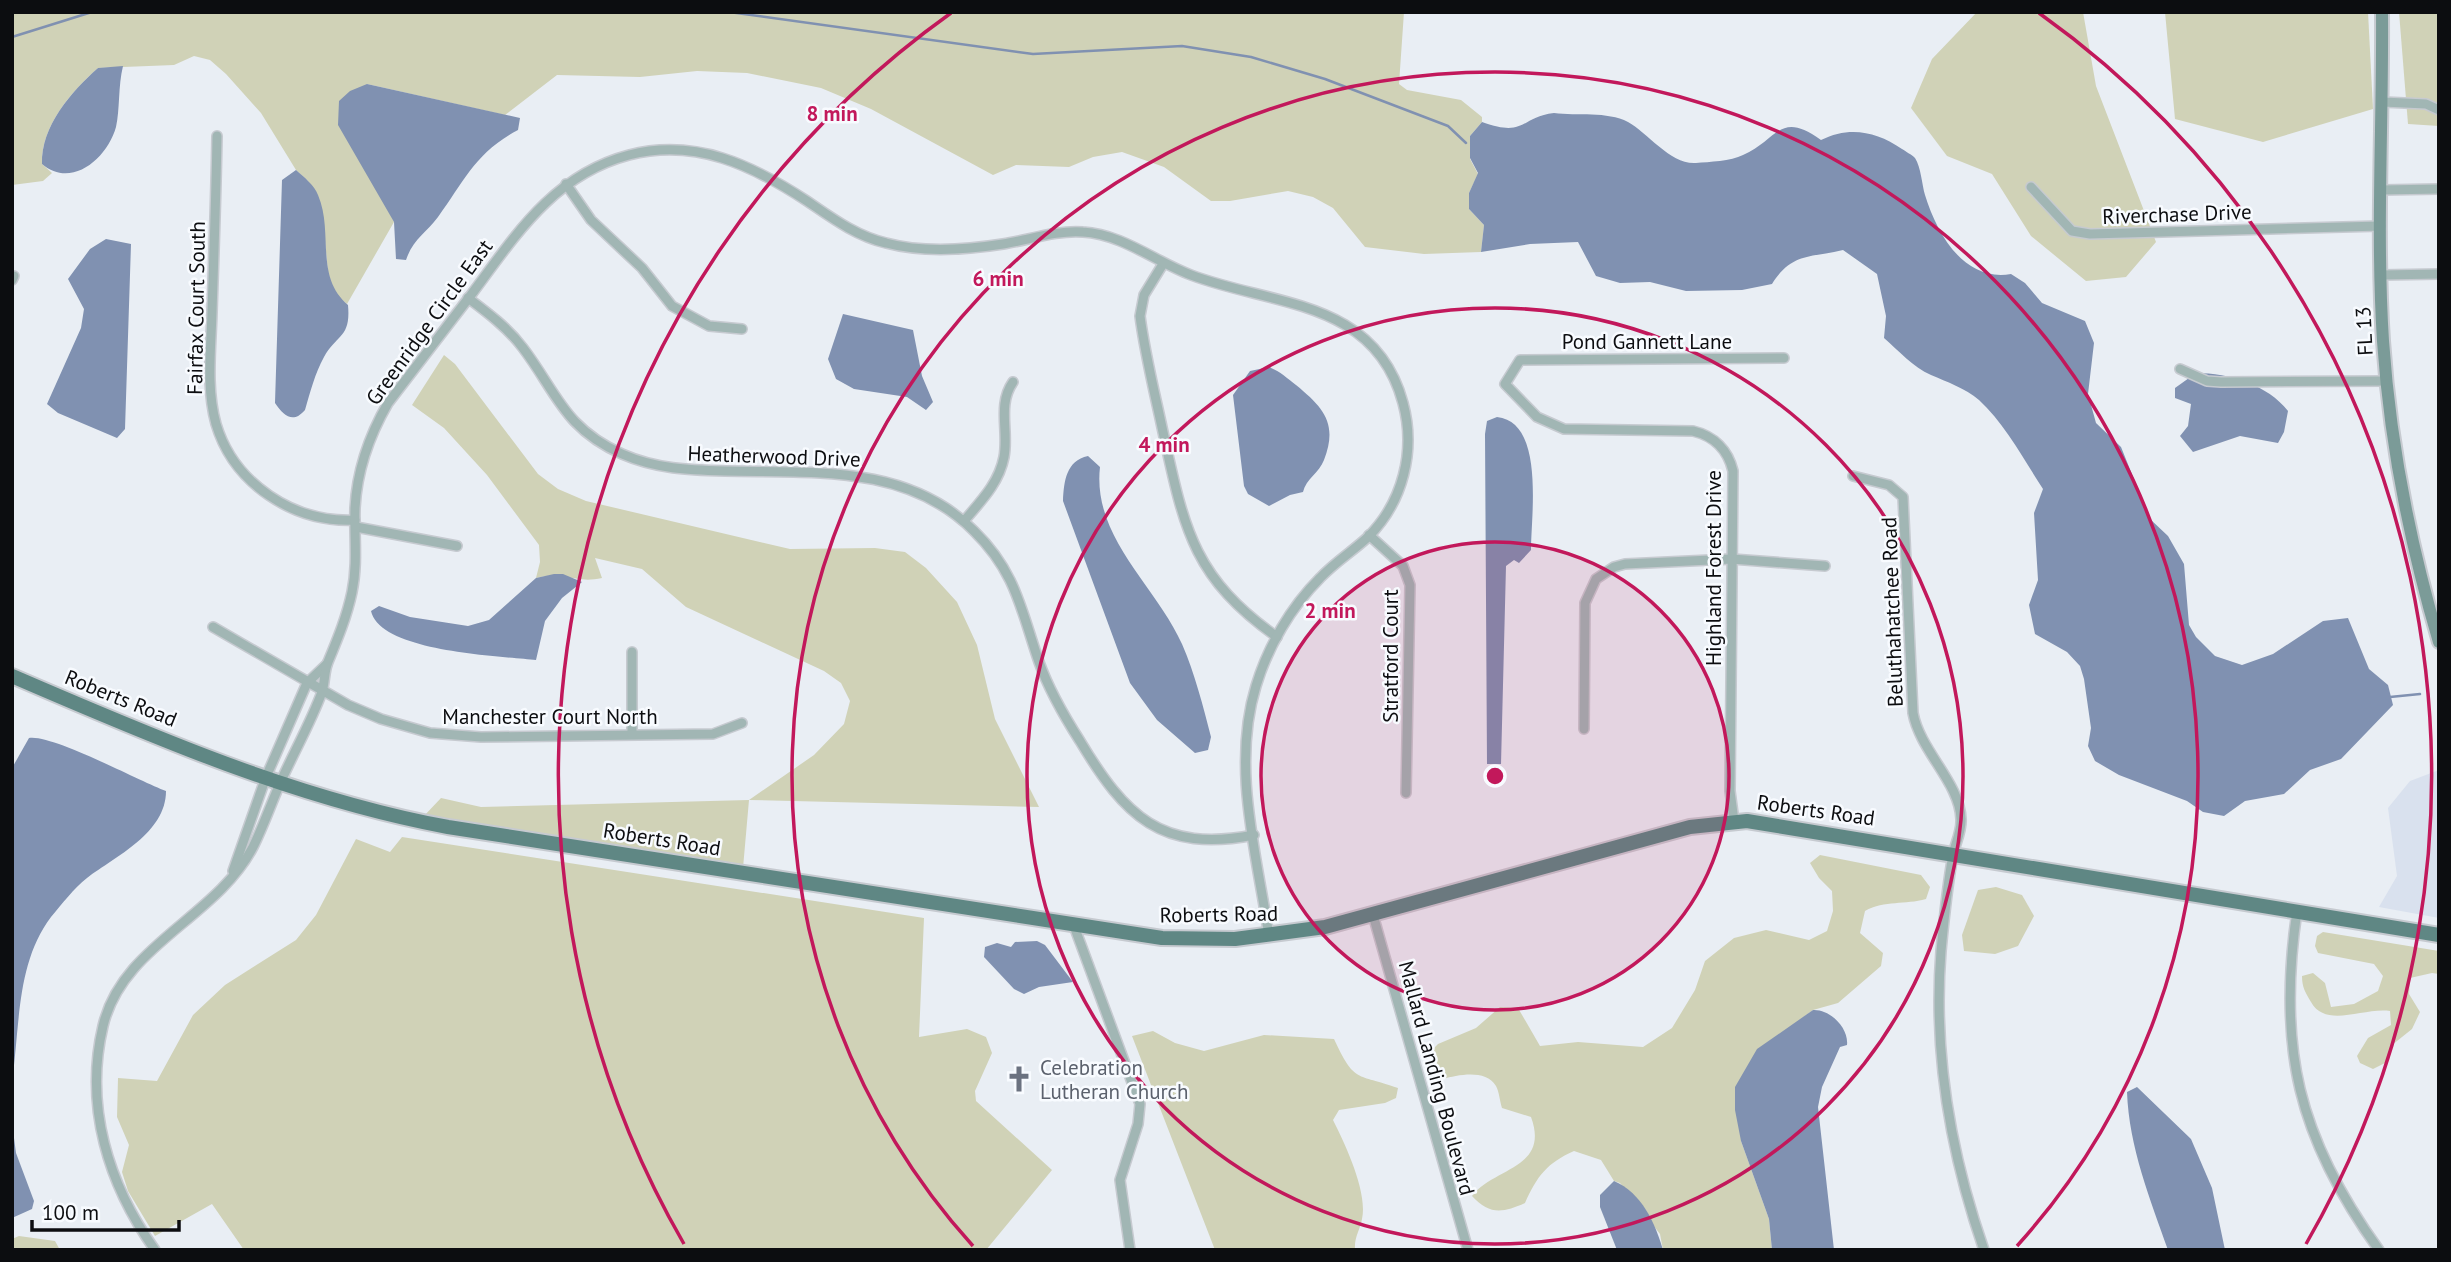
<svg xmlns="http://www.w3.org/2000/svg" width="2451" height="1262" viewBox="0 0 2451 1262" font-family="'PT Sans',sans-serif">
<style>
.built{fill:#d9e1ee}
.green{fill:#d0d2b7}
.water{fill:#8091b1}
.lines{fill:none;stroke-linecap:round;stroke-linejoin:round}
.stream{stroke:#8091b1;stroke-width:2.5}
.minor-casing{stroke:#c6cad0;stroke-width:12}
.secondary-casing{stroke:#c6cad0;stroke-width:16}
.primary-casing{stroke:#c6cad0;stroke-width:18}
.minor{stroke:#a1b6b4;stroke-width:9}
.secondary{stroke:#7b9b98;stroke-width:12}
.primary{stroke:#5f8784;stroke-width:14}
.ring{fill:none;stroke:#c2185b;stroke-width:3.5}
.labels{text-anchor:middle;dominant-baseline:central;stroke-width:5;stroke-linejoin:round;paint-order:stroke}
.street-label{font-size:21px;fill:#0c0d10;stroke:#f8fbff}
.worship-label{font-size:21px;fill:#5b616d;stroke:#f8fbff;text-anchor:start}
.centre{fill:#c2185b;stroke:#f8fbff;stroke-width:3.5}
.ring-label{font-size:21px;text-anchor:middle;font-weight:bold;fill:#c2185b;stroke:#f8fbff;stroke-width:5;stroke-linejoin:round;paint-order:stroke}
</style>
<rect width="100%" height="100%" fill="#e9eef4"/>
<path class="built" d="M2439,770V918L2379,907L2397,876L2388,808L2410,781Z"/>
<g class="green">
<path d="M12,12H1404L1399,84L1407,90L1461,100L1482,117V122L1470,136V159L1478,174L1469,193V209L1484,225L1481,252L1424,254L1365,247L1333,208L1313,197L1288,191L1230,201H1211L1164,167L1122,152L1093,157L1069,167L1016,165L993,175L871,109L821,88L747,73L697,71L640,77L557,75L505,115L367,84L386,204L394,222L347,304L334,293L328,272L323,221L308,181L296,170L261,113L226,74L210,60L194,56L174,65L98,68C71,92 41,126 42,164L52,173L43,181L12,185Z"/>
<path d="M1977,12H2083L2096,86L2156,242L2126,277L2086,281L2031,236L1992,174L1947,156L1911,108L1932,59Z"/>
<path d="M2165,12H2368L2373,109L2263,142L2175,119Z"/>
<path d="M2399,12H2439V126L2408,124Z"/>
<path d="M444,355L455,364L538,474L558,489L586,501L790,549L875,548L905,552L926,568L957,602L977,645L995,719L1039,807L749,800L743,868L423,817L441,798L481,807L749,800L814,755L844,724L850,701L841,683L824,671L686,607L642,569L595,558L602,578C575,584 565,571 536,578L540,562L539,545L487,475L444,428L412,405Z"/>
<path d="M402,837L924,918L919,1037L967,1029L986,1037L992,1053L975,1091L976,1101L1052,1170L986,1250H244L212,1204L155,1236L128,1191L122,1172L129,1145L117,1117L118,1078L157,1081L193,1015L225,985L296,940L316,915L356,839L390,852Z"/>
<path d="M1820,855L1921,875L1930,887L1926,899C1905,905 1885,900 1865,911L1860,933L1883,953L1881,966L1838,1003L1813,1010L1793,1025L1741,1141L1769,1219L1772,1250H1663L1660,1234L1620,1183L1614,1181L1601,1160L1574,1151C1547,1163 1537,1176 1525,1203C1503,1213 1489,1215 1472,1196C1494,1167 1550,1169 1531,1117L1502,1108C1500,1102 1499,1091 1496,1086C1486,1069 1458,1075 1443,1079L1434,1074L1428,1054L1438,1044L1476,1028L1500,1007L1518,1008L1540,1046L1578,1042L1643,1047L1672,1028L1695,990L1705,961L1734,938L1766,930L1809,940L1827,931L1833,911L1832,891L1819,878L1810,863Z"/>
<path d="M1996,887L2022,895L2034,916L2018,946L1995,954L1964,951L1962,935L1978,890Z"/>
<path d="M2323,932L2439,951V974L2432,973L2410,978L2409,994L2420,1012L2412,1029L2392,1045L2389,1061L2373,1069L2360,1063L2357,1056L2368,1038L2391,1025L2390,1011C2364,1007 2326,1029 2311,1002C2305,992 2302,987 2302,976L2313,973L2325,983L2331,1007L2354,1004L2378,991L2383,976L2374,964L2318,953L2315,946L2317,936Z"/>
<path d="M1153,1031L1175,1043L1204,1051L1264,1035L1334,1039C1355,1084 1356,1073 1398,1088L1396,1098L1385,1103L1339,1110L1333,1120C1345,1144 1368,1192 1362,1219C1360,1230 1354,1237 1355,1250H1215L1132,1036Z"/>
<path d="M19,1236L55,1241L60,1250H12V1239Z"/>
</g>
<g class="water">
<path d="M123,66C118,86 120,110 116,127C107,159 71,189 42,164C41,126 71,92 98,68Z"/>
<path d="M367,84L520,118L518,130C475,153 465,180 438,217C426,233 413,239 406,260L396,259L394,222L338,125L339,101L350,91Z"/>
<path d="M1554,113C1577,116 1607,111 1628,122C1648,133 1671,165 1696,163C1709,162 1731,161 1743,155C1777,141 1779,109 1821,140C1849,126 1876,131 1902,149C1905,151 1912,155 1915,158C1921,167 1922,185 1925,195C1937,234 1964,282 2011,274L2025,283L2042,303L2085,321L2094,343L2088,394L2096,423L2121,447L2150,519L2168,536L2184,564L2189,625L2196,637L2215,656L2242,665L2273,654L2323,621L2348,618L2369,669L2388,685L2393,705L2341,759L2310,770L2284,794L2245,801L2224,816L2203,812L2187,801L2119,775L2095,761L2088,746L2091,728L2084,679L2080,666L2067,652L2035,634L2029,605L2038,580L2034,513L2043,489C2024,460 2005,424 1979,400C1965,388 1947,382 1931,375C1913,367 1899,351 1884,338L1886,316L1877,274L1843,250C1811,258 1792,252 1772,284L1742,290L1686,291L1650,282L1620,283L1596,276L1578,242L1530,244L1481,252L1484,225L1469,209V193L1478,173L1470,158V136L1482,122C1526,138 1520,117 1554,113Z"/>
<path d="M296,170C304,177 314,185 318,195C334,232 314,276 348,305C351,338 337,334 324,357C315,373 310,393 305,410C293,424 284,416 275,403L282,180Z"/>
<path d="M106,239L131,244L125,429L117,438L58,413L47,404L81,328L84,309L68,279L90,249Z"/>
<path d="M843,314L913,330L922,376L933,402L926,410L907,397L854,389L836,379L828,359Z"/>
<path d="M1269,367C1280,371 1287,378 1296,385C1324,408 1338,424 1324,460C1319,473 1306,479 1303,492L1290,495L1269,506L1248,494L1244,486L1233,395L1250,371Z"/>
<path d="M2196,373C2229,373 2268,385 2288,411L2284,432L2278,443L2240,436L2193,452L2180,436L2188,426L2191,404L2175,398V388Z"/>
<path d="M1497,417C1545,422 1531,515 1531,550L1519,563L1514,560L1506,566L1501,764H1487L1485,434L1487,421Z"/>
<path d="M1088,456L1100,467C1092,537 1156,586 1182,644C1195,674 1203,706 1211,737L1208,750L1195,753L1157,720L1130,683L1063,501C1064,481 1066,461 1088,456Z"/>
<path d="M554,574H563L582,582L562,598L545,621L536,660C500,656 380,652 371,611L379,606L410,617L468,626L489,620L536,578Z"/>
<path d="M29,738C52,734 139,781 166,791C166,833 116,856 87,878C74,888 62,904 51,917C16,963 20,1027 12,1081V768Z"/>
<path d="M1037,941L1045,945L1073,982L1039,987L1024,994L1014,989L984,957L985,947L997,943L1011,947L1015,942Z"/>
<path d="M1813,1010C1830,1009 1849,1028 1847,1045L1840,1047L1822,1087L1818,1107L1834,1250H1772L1769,1219L1741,1141L1735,1110V1087L1757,1049Z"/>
<path d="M2137,1087L2191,1139L2212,1188L2225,1250H2168C2150,1199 2129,1147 2127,1092Z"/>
<path d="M12,1123L16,1153L34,1201L32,1209L12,1218Z"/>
<path d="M1614,1181C1642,1193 1655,1223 1663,1250H1617L1600,1207V1195Z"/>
</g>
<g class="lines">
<g class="stream">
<path d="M729,12L1033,54L1182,46L1251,57L1325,79L1448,126L1466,143"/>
<path d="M12,37L92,12"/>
<path d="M2390,697L2420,694"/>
</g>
<g class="minor-casing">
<g id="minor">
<path d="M2383,102L2426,104L2439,110"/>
<path d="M217,136C216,194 214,253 212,312C211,349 206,388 216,424C234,484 294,523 355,520"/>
<path d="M566,184L591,220L642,268L672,306L709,326L742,329"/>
<path d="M2031,187L2072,231L2090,234L2381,226"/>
<path d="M2382,190L2439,189"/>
<path d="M1163,264L1144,295L1140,316C1145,355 1155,394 1163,432C1184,527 1192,577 1277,637"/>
<path d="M2382,275L2439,274"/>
<path d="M12,280L14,276"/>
<path d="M468,298C488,313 508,328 523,348C557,393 564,428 622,454C656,469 689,470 725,471C812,473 908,464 974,531C1016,572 1021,610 1039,662C1049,690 1064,716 1080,741C1125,816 1161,853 1254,835"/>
<path d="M2180,369L2207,381L2221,382L2387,381"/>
<path d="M1853,476L1889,485L1903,497L1913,713C1920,751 1960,783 1961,819C1962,831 1955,844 1953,855C1947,887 1944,919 1941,951C1933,1052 1951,1155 1984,1250"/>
<path d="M964,521C981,501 999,483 1004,457C1009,431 997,405 1013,382"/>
<path d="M356,527L457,546"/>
<path d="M1369,535L1403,566L1410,585L1406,793"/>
<path d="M213,627L348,705L381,719L430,733L481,737L713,734L742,723"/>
<path d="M632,652V734"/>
<path d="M1584,729L1585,603L1596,579L1614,567L1625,564L1732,559L1825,566"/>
<path d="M1734,821L1730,791L1733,471C1728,450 1714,436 1693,431L1564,429L1537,417L1505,384L1520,360L1784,358"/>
<path d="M233,871L266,777L307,683L327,664"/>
<path d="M2297,911C2277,1047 2298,1138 2379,1250"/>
<path d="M1373,915L1468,1250"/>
<path d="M1074,926L1140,1104L1138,1124L1120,1180L1130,1250"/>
<path d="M155,1250C108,1184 84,1106 103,1026C122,945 216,918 253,847C264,825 272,801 282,779C295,750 311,722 322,692C325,682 324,671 328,662C338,638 347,616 352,592C358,563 354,536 355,508C357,470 369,436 388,403C416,367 443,331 471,295C515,236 553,175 629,155C696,138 752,165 807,201C832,218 856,236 886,243C923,253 965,250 1003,244C1029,240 1056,230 1083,232C1122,234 1156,262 1191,275C1273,306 1375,299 1403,403C1416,451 1403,502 1368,537C1353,551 1335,562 1320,578C1291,607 1268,646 1256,686C1231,767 1257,855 1269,936"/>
</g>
</g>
<g class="secondary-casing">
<path id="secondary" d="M2382,12C2383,121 2376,232 2383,341C2390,443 2410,544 2439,642"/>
</g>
<g class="primary-casing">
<path id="primary" d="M12,676C153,737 297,799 448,827L1162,938L1235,939L1325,927L1690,827L1747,821L2439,935"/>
</g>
<use href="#minor" class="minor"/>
<use href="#secondary" class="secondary"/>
<use href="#primary" class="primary"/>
</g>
<circle cx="1495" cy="776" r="234" fill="#c2185b" fill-opacity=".12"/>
<g class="ring">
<circle cx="1495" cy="776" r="234"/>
<circle cx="1495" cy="776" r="468"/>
<path d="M973 1246A703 703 0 1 1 2017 1246"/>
<path d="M684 1244A937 937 0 0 1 951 13M2039 13A937 937 0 0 1 2306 1244"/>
</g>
<defs>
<g id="church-bare" transform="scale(2.1)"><path d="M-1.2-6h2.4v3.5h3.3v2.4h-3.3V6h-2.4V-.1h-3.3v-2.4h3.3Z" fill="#6b7280" stroke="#f8fbff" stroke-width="2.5" paint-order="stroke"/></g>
</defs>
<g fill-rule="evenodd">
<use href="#church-bare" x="1019" y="1079"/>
</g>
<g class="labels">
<g class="street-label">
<text transform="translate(2177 214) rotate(-2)">Riverchase Drive</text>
<text transform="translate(196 308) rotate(-89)">Fairfax Court South</text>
<text transform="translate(429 322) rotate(-54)">Greenridge Circle East</text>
<text transform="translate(2364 331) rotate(-93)">FL 13</text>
<text x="1647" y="341">Pond Gannett Lane</text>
<text transform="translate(774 456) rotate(2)">Heatherwood Drive</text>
<text transform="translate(1713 568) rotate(-90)">Highland Forest Drive</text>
<text transform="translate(1892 612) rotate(-92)">Beluthahatchee Road</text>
<text transform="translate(1390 656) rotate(-90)">Stratford Court</text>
<text transform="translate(121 698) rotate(22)">Roberts Road</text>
<text x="550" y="716">Manchester Court North</text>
<text transform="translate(1816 810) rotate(8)">Roberts Road</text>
<text transform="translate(662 839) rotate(9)">Roberts Road</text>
<text transform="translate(1219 914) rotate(-1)">Roberts Road</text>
<text transform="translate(1437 1078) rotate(75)">Mallard Landing Boulevard</text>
</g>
<g class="worship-label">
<text x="1040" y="1067">Celebration<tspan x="1040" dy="24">Lutheran Church</tspan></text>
</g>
</g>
<circle cx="1495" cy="776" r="10" class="centre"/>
<g class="ring-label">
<text x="832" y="121">8 min</text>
<text x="998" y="286">6 min</text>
<text x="1164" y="452">4 min</text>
<text x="1330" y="618">2 min</text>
</g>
<rect width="2451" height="1262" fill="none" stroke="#0c0d10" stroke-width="28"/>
<path d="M32 1220v10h147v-10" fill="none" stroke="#0c0d10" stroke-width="3.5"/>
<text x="42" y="1220" font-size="21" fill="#0c0d10" stroke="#f8fbff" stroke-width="5" paint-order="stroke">100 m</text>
</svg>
